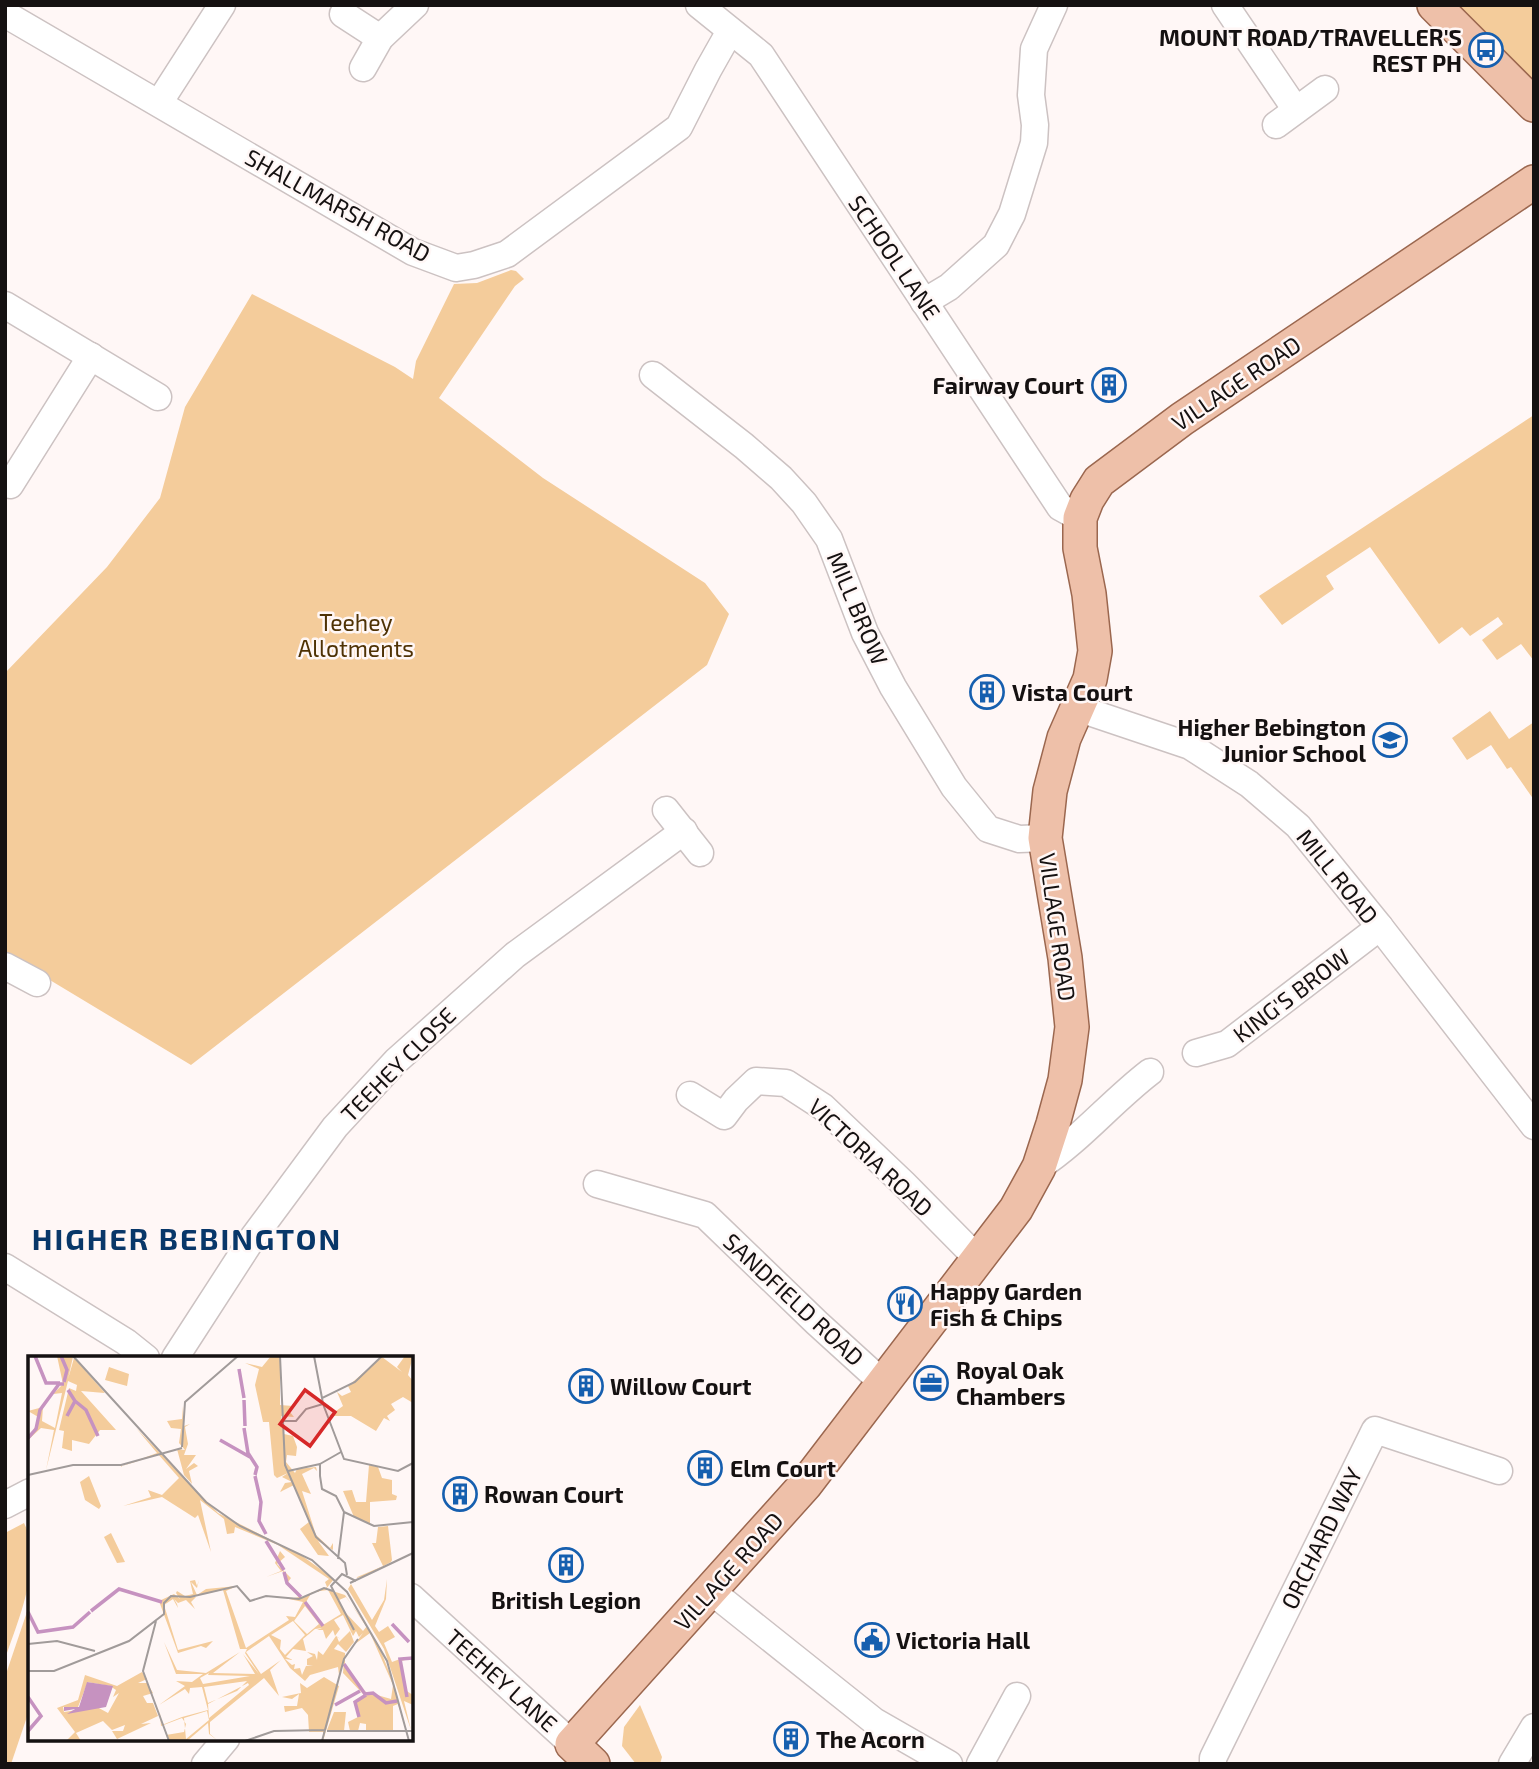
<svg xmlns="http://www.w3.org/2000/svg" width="1539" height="1769" viewBox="0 0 1539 1769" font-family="'Exo 2',sans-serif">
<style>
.green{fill:#f4cc9b}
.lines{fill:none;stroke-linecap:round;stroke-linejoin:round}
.minor-casing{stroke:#ccc2c2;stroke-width:29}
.major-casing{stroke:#9b674f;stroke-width:36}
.minor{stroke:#fff;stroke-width:26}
.major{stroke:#eec0a9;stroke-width:33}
.labels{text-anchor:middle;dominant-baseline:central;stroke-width:5;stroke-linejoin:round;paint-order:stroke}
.poi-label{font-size:23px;font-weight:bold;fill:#151111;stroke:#fff7f6;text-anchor:start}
.street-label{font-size:23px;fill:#151111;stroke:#fff7f6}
.park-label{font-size:23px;fill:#4f3204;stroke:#fff7f6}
.district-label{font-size:30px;font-weight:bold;letter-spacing:2px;fill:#083769;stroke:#fff7f6}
.inset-river{fill:none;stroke:#c692c0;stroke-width:3.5}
.inset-road{fill:none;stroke:#a19b9a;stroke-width:2}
.view{fill:#d62828;fill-opacity:0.15;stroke:#d62828;stroke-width:3.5}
.inset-edge{fill:none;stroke:#151111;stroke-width:3.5}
</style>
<rect width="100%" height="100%" fill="#fff7f6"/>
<g class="green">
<path d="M1452,5H1534V87Z"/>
<path d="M511,270L516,271L524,279L515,286L439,398L543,478L705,583L729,614L707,665L191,1065L5,953V673L107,567L160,498L185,407L252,294L395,367L413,379L416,361L454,284L477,283Z"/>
<path d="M1534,415V661L1521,644L1497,660L1482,640L1503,624L1498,617L1470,636L1462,627L1439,644L1370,547L1326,576L1334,589L1282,625L1259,596Z"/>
<path d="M1490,711L1509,739L1534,722V800L1511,767L1507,769L1491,745L1467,760L1452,738Z"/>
<path d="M24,1523C44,1562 18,1620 5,1659V1533Z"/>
<path d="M30,1603V1708L11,1764H5V1677Z"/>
<path d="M640,1705L662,1757L660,1764H636L622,1746L624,1727Z"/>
</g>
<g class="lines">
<g class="minor-casing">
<g id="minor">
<path d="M699,5L761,55L1060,507L1080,518"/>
<path d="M1225,5L1296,110"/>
<path d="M5,14L413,252L456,268L474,265L507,254L679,127L708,70L730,31"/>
<path d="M343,14L380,38"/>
<path d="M363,68L380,38L415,5"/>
<path d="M159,103L222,5"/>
<path d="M1276,125L1325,89"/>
<path d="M924,302L949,287L996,245L1012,214L1034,143L1035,125L1031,95L1034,49L1054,5"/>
<path d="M5,305L158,397"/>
<path d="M653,375L744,446L781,478L804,503L829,539L865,633L893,687L954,787L988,829L1019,839L1045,838"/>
<path d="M10,485L91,356"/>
<path d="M1077,708L1190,746L1249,784L1298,826L1380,927L1534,1126"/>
<path d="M666,810L700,853"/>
<path d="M5,966L37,983"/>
<path d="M1196,1053L1227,1044L1380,927"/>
<path d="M690,1095L724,1116L736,1100L756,1081L786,1083L823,1107L903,1183L977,1258"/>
<path d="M1039,1167C1080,1140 1111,1102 1150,1072"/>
<path d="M597,1184L705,1215L817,1323L883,1383"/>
<path d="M5,1267L126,1342L146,1358"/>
<path d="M175,1358L252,1239L335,1127L396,1061L515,955L684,831"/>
<path d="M5,1505L30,1492"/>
<path d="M711,1591L874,1721L949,1764"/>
<path d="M411,1597L572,1744"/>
<path d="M205,1764L226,1739"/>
<path d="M980,1764L1017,1696"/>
<path d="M1213,1764V1758L1375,1430L1499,1471"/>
<path d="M1512,1764L1534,1727"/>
</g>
</g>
<g class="major-casing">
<g id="major">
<path d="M1434,5L1534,105"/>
<path d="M593,1764L572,1744L805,1485L1016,1209L1039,1167L1053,1124L1065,1080L1072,1027L1065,958L1045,838L1050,791L1064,738L1090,679L1095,651L1089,594L1080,548V518L1087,500L1099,481L1182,419L1534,182"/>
</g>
</g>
<use href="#minor" class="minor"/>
<use href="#major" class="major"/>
</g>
<defs>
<g id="bus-ring" transform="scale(1.75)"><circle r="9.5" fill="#fff7f6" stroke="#165faf" stroke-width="1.5"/><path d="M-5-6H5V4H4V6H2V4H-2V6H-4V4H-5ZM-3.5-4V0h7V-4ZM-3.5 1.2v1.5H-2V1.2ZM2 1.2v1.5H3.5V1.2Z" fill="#165faf"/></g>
<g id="building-ring" transform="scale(1.75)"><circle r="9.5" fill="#fff7f6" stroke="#165faf" stroke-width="1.5"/><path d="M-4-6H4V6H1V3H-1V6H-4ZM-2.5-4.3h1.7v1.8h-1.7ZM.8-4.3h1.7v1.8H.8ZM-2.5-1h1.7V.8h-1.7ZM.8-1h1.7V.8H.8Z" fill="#165faf"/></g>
<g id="school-ring" transform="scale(1.75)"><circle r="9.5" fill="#fff7f6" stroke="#165faf" stroke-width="1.5"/><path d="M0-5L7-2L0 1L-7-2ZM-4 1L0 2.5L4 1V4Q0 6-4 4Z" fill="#165faf"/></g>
<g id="restaurant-ring" transform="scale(1.75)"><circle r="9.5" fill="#fff7f6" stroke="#165faf" stroke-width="1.5"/><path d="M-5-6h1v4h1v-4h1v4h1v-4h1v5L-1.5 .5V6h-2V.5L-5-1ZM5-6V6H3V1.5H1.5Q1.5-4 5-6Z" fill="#165faf"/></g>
<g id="office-ring" transform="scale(1.75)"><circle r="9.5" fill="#fff7f6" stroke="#165faf" stroke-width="1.5"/><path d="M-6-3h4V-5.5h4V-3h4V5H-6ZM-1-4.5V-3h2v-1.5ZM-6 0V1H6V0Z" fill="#165faf"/></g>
<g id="civic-ring" transform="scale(1.75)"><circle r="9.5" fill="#fff7f6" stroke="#165faf" stroke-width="1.5"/><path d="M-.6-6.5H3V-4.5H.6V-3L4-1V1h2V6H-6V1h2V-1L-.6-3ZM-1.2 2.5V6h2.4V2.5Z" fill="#165faf"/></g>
</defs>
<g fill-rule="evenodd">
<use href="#bus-ring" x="1486" y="50"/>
<use href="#building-ring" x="1109" y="385"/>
<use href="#building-ring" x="987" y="692"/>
<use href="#school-ring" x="1390" y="740"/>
<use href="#restaurant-ring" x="905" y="1304"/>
<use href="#office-ring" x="931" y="1383"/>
<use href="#building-ring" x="586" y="1386"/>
<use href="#building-ring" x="705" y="1468"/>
<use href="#building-ring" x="460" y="1494"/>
<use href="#building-ring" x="566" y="1565"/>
<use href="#civic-ring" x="872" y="1640"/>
<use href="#building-ring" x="791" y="1739"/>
</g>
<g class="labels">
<g class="poi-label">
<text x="1462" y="37" text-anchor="end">MOUNT ROAD/TRAVELLER'S<tspan x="1462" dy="26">REST PH</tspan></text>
<text x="1084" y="385" text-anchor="end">Fairway Court</text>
<text x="1012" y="692">Vista Court</text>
<text x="1366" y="727" text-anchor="end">Higher Bebington<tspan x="1366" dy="26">Junior School</tspan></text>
<text x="930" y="1291">Happy Garden<tspan x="930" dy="26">Fish &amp; Chips</tspan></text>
<text x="956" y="1370">Royal Oak<tspan x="956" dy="26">Chambers</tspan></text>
<text x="610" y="1386">Willow Court</text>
<text x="730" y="1468">Elm Court</text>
<text x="484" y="1494">Rowan Court</text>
<text x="566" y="1600" text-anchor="middle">British Legion</text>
<text x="896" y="1640">Victoria Hall</text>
<text x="816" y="1739">The Acorn</text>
</g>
<g class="street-label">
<text transform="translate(338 205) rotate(29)">SHALLMARSH ROAD</text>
<text transform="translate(895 257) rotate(56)">SCHOOL LANE</text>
<text transform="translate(1236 383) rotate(-34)">VILLAGE ROAD</text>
<text transform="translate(858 608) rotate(67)">MILL BROW</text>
<text transform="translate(1338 876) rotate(51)">MILL ROAD</text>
<text transform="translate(1058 927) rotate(82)">VILLAGE ROAD</text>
<text transform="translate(1291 995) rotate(-37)">KING'S BROW</text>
<text transform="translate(398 1064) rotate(-45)">TEEHEY CLOSE</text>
<text transform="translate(871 1157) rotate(43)">VICTORIA ROAD</text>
<text transform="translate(794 1299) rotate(43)">SANDFIELD ROAD</text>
<text transform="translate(1321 1538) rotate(-64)">ORCHARD WAY</text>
<text transform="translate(728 1571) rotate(-48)">VILLAGE ROAD</text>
<text transform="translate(502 1680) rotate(42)">TEEHEY LANE</text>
</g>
<g class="park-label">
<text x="356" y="622">Teehey<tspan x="356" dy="26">Allotments</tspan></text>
</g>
<g class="district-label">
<text x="187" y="1238">HIGHER BEBINGTON</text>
</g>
</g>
<g transform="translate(28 1356)">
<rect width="385" height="385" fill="#fff7f6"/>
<path d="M29,0L45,1L40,23L46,2L77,37L53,35L88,74H72L61,88L44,84V95L34,92L36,75L31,74L41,32L48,35L49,29L40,25L18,114L26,74L13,72L0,84L12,62L0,55L15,51L14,65L27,72L34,37L25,38L35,28ZM243,0H252V49L265,50L262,56L266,61L253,60L256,78L265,80L269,91L268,100L259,99L258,106L267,117L269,113L288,111L289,115L286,112L274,118L283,138L274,135L288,179L302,192L305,187V194L290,185L301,200L290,199L272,173L281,166L266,129L252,136L257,127L264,126L254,121L260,117L249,122L246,119L241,66H235L227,29L231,13L217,7L234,11ZM377,0H385L380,19L385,25V47L375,41L363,48L367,54L359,60L362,65L356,62L348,75L323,60H301L315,50L309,36L314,40L323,36L320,30L354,1L374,16L369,11ZM81,11L101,18L99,30L77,24ZM155,50L156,70L162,68L157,71L160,88L156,99H168L158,113L166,107L170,110L161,115L164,128L156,119L149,93L157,94L151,87L153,73L143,72L139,65L154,63ZM108,72L190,157L273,199L306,223L298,233L317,239L350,288L366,328L378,374L370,348L365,350V374L338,375V368L332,367L330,375H322L320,366L332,360L327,346L337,340L315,317L316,304L311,319L310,311L282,319L277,325L262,312L241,280L218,296L233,318L253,304L242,314L251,340L236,322L182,366V378L189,384L181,378L180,367L159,385H142L138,379L156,376L158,368L154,362L133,370L132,357L134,369L154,361L180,354L174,331L162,332L161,338L157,333L131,349L157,330L148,325L164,326L175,318H148L136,286L149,314L178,317L212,296L185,317L227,318L215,298L231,318L217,297L219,293H212L195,234L160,241H168L163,246L167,253L158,244L150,247L146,243L149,248L150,252L145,243L136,249L150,294L185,285L178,292L173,290L150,297L131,245L146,238L152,243L148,237L149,235L157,240L165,238L162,225L167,224L169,230L171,224L169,232L163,226L169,239L178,233L209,230L198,235L218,292L261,264L258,260L267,261L275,246L261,243L271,241L258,227L255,215L238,221L253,215L247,207L252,195L257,201L249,208L263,222L260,226L273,242L299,231L297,226L301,223L250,189L207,171L206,177L199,178L196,163L172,144L183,196L170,159L167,162L134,141L95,150L123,141L120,134L134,139L151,122L130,98L107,106L91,111L129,97ZM300,234L313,258L295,269L278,246L284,236ZM318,241L339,270L335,275L315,254L311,244ZM277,250L291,268L279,278L266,265ZM315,259L325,280L328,275L331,281L335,277L327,288L342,277L365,329L363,343L335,335L317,308V297L306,293L310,288L318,296L326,286L322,275L311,286L309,281L313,283L308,280L295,299L290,295L289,304L287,298L279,296L285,300L279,303V309H285L278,310L274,319L272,312L266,313L267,308L264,309L257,303L265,304L258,301L265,293L278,295L275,283L287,273L294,272L289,274H295L298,283L305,274L307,280L312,273L306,264ZM265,265L277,279L257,299L252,293L253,284L243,279ZM181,317L180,319L222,320L175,328L172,322ZM219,325L209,335L180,347L176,331ZM220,327L221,329L181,362L180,348ZM179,355L181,364L158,383L156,362ZM341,109L350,111L354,122L364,124V138L369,140L368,144L342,146V168L326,161L315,135L324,134L328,146H338ZM61,120L73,150L71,153L57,144L52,126ZM360,170L364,204L374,200L364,204L363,206L337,220L327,222L355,210L344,187H348L350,171ZM83,177L97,206L89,207L76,181ZM359,223L358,243L347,270L351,276L360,270L367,281L356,287L364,306L372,303L385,302L373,305L377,334L385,339V349L376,345L383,374L356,293L320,233L323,228L344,264L356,244ZM114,316L119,323L110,327H119L125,337L115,340L119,347H125L130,360L113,368L123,367L89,383L84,375H95L97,369L84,374L75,365L48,377L53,385H38L47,376L29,352L50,344L57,319L89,330ZM59,326L82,330L88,334L85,341L91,337L80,357L69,351L36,356L35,351H50L59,328L62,329ZM296,321L311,330L295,385V376H281L280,359L274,352L257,356L256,350H269L271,338L264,343L254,341L273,337L272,327L279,332ZM306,356H318L316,375L299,374Z" fill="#f4cc9b" fill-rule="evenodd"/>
<path d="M59,326L85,330L78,351L39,358L47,353L36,355V351H51Z" fill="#c692c0"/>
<path class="inset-river" d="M7,0L18,27H32M33,0L39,14L36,26M211,13L216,42M216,44L217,70M47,45L58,54L70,80M39,60L47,45L40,34M216,72L220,97L229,111L227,119M0,82L8,73L12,54L31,28H36M192,84L222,101M227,120L233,146L231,165L238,178M238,185L256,214M256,216L259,227L273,241M277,246L295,270M63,255L91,233L134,246M0,256L10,276L45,271L62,256M364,268L381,286M316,308L337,338L345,337L358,347L369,345M0,341L13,360L0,375M379,341L372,303L385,302M307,349L332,335M331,361L327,346L338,339"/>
<path class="inset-road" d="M45,0L178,146L212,170L284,204L319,236L359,305L381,385M252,0L257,109L288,181L317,207L319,219M286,0L294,42M295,48L316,103L370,115L385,107M254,65H268L278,53L295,48L294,42L327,26L354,0M154,91L157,46L210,0M313,96L292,108V120L294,133L308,140L316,156M260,115L292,108M0,119L45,109H93L154,92M316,156L346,170L385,166M310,203L316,156M322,227L385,197M128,265L115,315L141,385M326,274L303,230L314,218L328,225M0,288L29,285L67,295M0,315H26L101,285L136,258V247L143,240L162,241L209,230L222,245L238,240L271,243L296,232L305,235M299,375H385M217,385L246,375L297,374M294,385L316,303L330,283"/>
<path class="view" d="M277,34L307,56L282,90L252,68Z"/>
<rect width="385" height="385" class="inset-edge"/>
</g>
<rect width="1539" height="1769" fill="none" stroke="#151111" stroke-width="14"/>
</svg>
